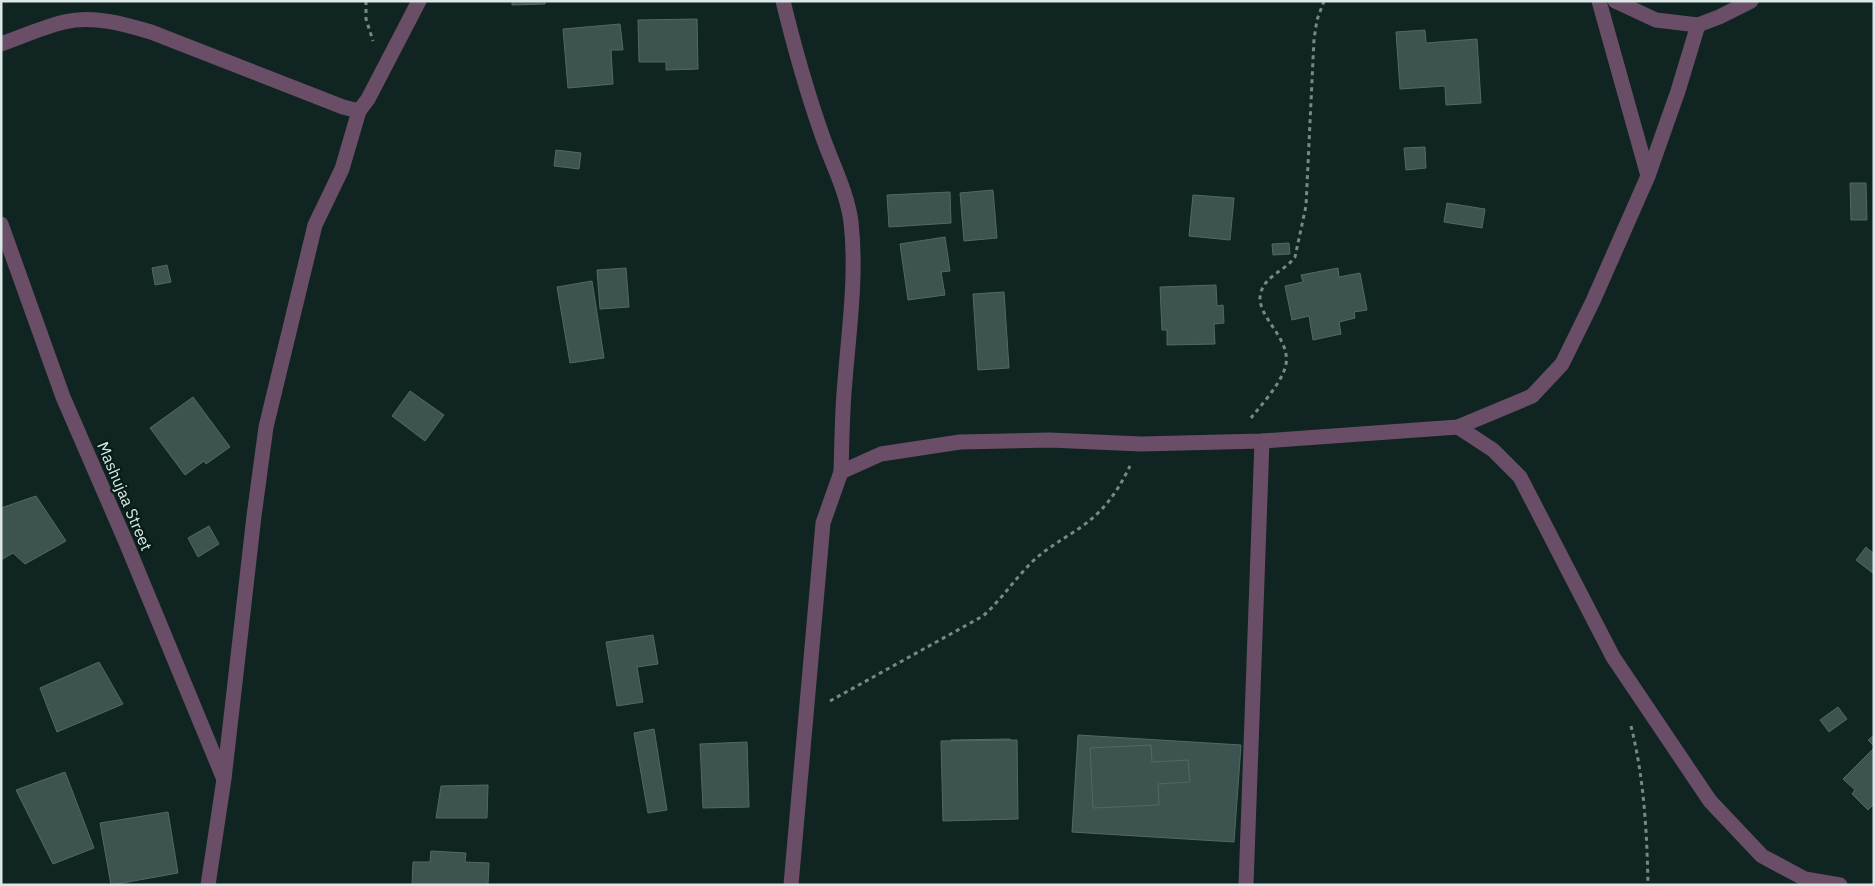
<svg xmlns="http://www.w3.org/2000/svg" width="1875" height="886" viewBox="0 0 1875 886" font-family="'IBM Plex Sans',sans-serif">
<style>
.building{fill:#3d5350;stroke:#516965}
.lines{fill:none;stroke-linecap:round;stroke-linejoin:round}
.path{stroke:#778885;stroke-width:3;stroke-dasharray:4 4;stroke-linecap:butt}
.street{stroke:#6a4e67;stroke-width:15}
.labels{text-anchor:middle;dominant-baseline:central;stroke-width:4.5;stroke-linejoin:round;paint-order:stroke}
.street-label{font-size:16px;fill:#dce8e6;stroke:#061c19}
</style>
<rect width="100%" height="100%" fill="#102522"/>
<g class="building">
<path d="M512,1H545V4L512,5Z"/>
<path d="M697,19L698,69L666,70V62H639L638,20Z"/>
<path d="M620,24L623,50H611L613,84L568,88L563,29Z"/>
<path d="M1425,30L1426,43L1477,39L1481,103L1446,105L1445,86L1400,89L1396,32Z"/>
<path d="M1425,147L1426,168L1406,170L1404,148Z"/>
<path d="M556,150L581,153L579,169L554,166Z"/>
<path d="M1850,183H1866L1867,220H1851Z"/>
<path d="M993,190L997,238L964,241L960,193Z"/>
<path d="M950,192L951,223L889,227L887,195Z"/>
<path d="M1193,195L1234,198L1230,240L1189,236Z"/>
<path d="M1447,203L1485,209L1482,228L1444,222Z"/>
<path d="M945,237L950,271L941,272L945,295L908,300L900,244Z"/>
<path d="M1289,243L1290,254L1273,255L1272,244Z"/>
<path d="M167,265L171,282L155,285L152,268Z"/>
<path d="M626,268L629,307L600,309L597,270Z"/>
<path d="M1338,268L1339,277L1360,273L1367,310L1354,312L1355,318L1339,322L1341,334L1313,340L1309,316L1292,320L1285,286L1303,282L1301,275Z"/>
<path d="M592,281L604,358L570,363L557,287Z"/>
<path d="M1216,285L1217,306L1223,305L1224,323L1214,324L1215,344L1167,345V330H1162L1160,287Z"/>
<path d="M1004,292L1009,368L978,370L973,294Z"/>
<path d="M410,391L444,415L425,441L392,416Z"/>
<path d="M193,397L230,447L206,464L204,461L185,475L150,428Z"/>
<path d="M36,496L66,541L25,564L13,553L1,560V508Z"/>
<path d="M209,526L219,544L198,557L188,538Z"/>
<path d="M1866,547L1874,554V574L1856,560Z"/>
<path d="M653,635L658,664L637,667L643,702L617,706L606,642Z"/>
<path d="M99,662L123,704L57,732L40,688Z"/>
<path d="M1838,707L1847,719L1829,732L1820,720Z"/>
<path d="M654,729L667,810L648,813L634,733Z"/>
<path d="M1078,735L1241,745L1234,842L1072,832Z"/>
<path d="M1874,735V746L1868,740Z"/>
<path d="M1010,739V803L952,805L951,740Z"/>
<path d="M1017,740L1018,819L943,821L941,741Z"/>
<path d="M747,742L749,807L703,808L700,744Z"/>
<path d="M1151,745L1152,762L1188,760L1190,782L1158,784L1159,805L1093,808L1090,748Z"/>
<path d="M1874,748V804L1868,810L1852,794L1855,790L1843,779Z"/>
<path d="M65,772L94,848L53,864L16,790Z"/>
<path d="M488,785L487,818H436L441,786Z"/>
<path d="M168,812L178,873L111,885L100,823Z"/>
<path d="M431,851L466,853L465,862L489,863L488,885H412L413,862H430Z"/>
</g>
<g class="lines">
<g class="path">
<path d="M366,1V19L373,41"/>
<path d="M1251,418C1262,404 1277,388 1284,371C1297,340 1253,317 1261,292C1266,275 1285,271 1295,257L1306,206L1314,39L1317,20L1324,1"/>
<path d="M830,701L983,616C1001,600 1014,580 1031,563C1046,548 1064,539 1081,527C1104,511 1118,491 1130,466"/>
<path d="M1631,726C1644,778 1647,832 1648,885"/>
</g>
<g class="street">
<path d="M783,1C794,46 806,89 821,132C831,162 847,191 851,222C857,275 849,329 845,381C842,411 842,442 841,472"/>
<path d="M1599,1L1648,176"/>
<path d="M1615,1L1656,20L1698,25L1719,17L1751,1"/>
<path d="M1,44C21,37 43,27 64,22C93,15 124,24 151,32L343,107L359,111L368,99L419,1"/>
<path d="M1,224L63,397L125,540L223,777"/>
<path d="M1458,427L1493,450L1520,477L1613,657L1710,801L1762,856L1805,879L1840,885"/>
<path d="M208,885L224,779L254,516L266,427L315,225L342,169L359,111"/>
<path d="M791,885L823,523L841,472L881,454L960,442L1050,440L1141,444L1262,441L1458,427L1532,396L1562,364L1593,301L1648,176L1678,91L1698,25"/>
<path d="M1246,885L1262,441"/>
</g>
</g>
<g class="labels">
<g class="street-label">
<text transform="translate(125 496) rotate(67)">Mashujaa Street</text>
</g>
</g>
<rect width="1875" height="886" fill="none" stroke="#dce8e6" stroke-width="5"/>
</svg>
